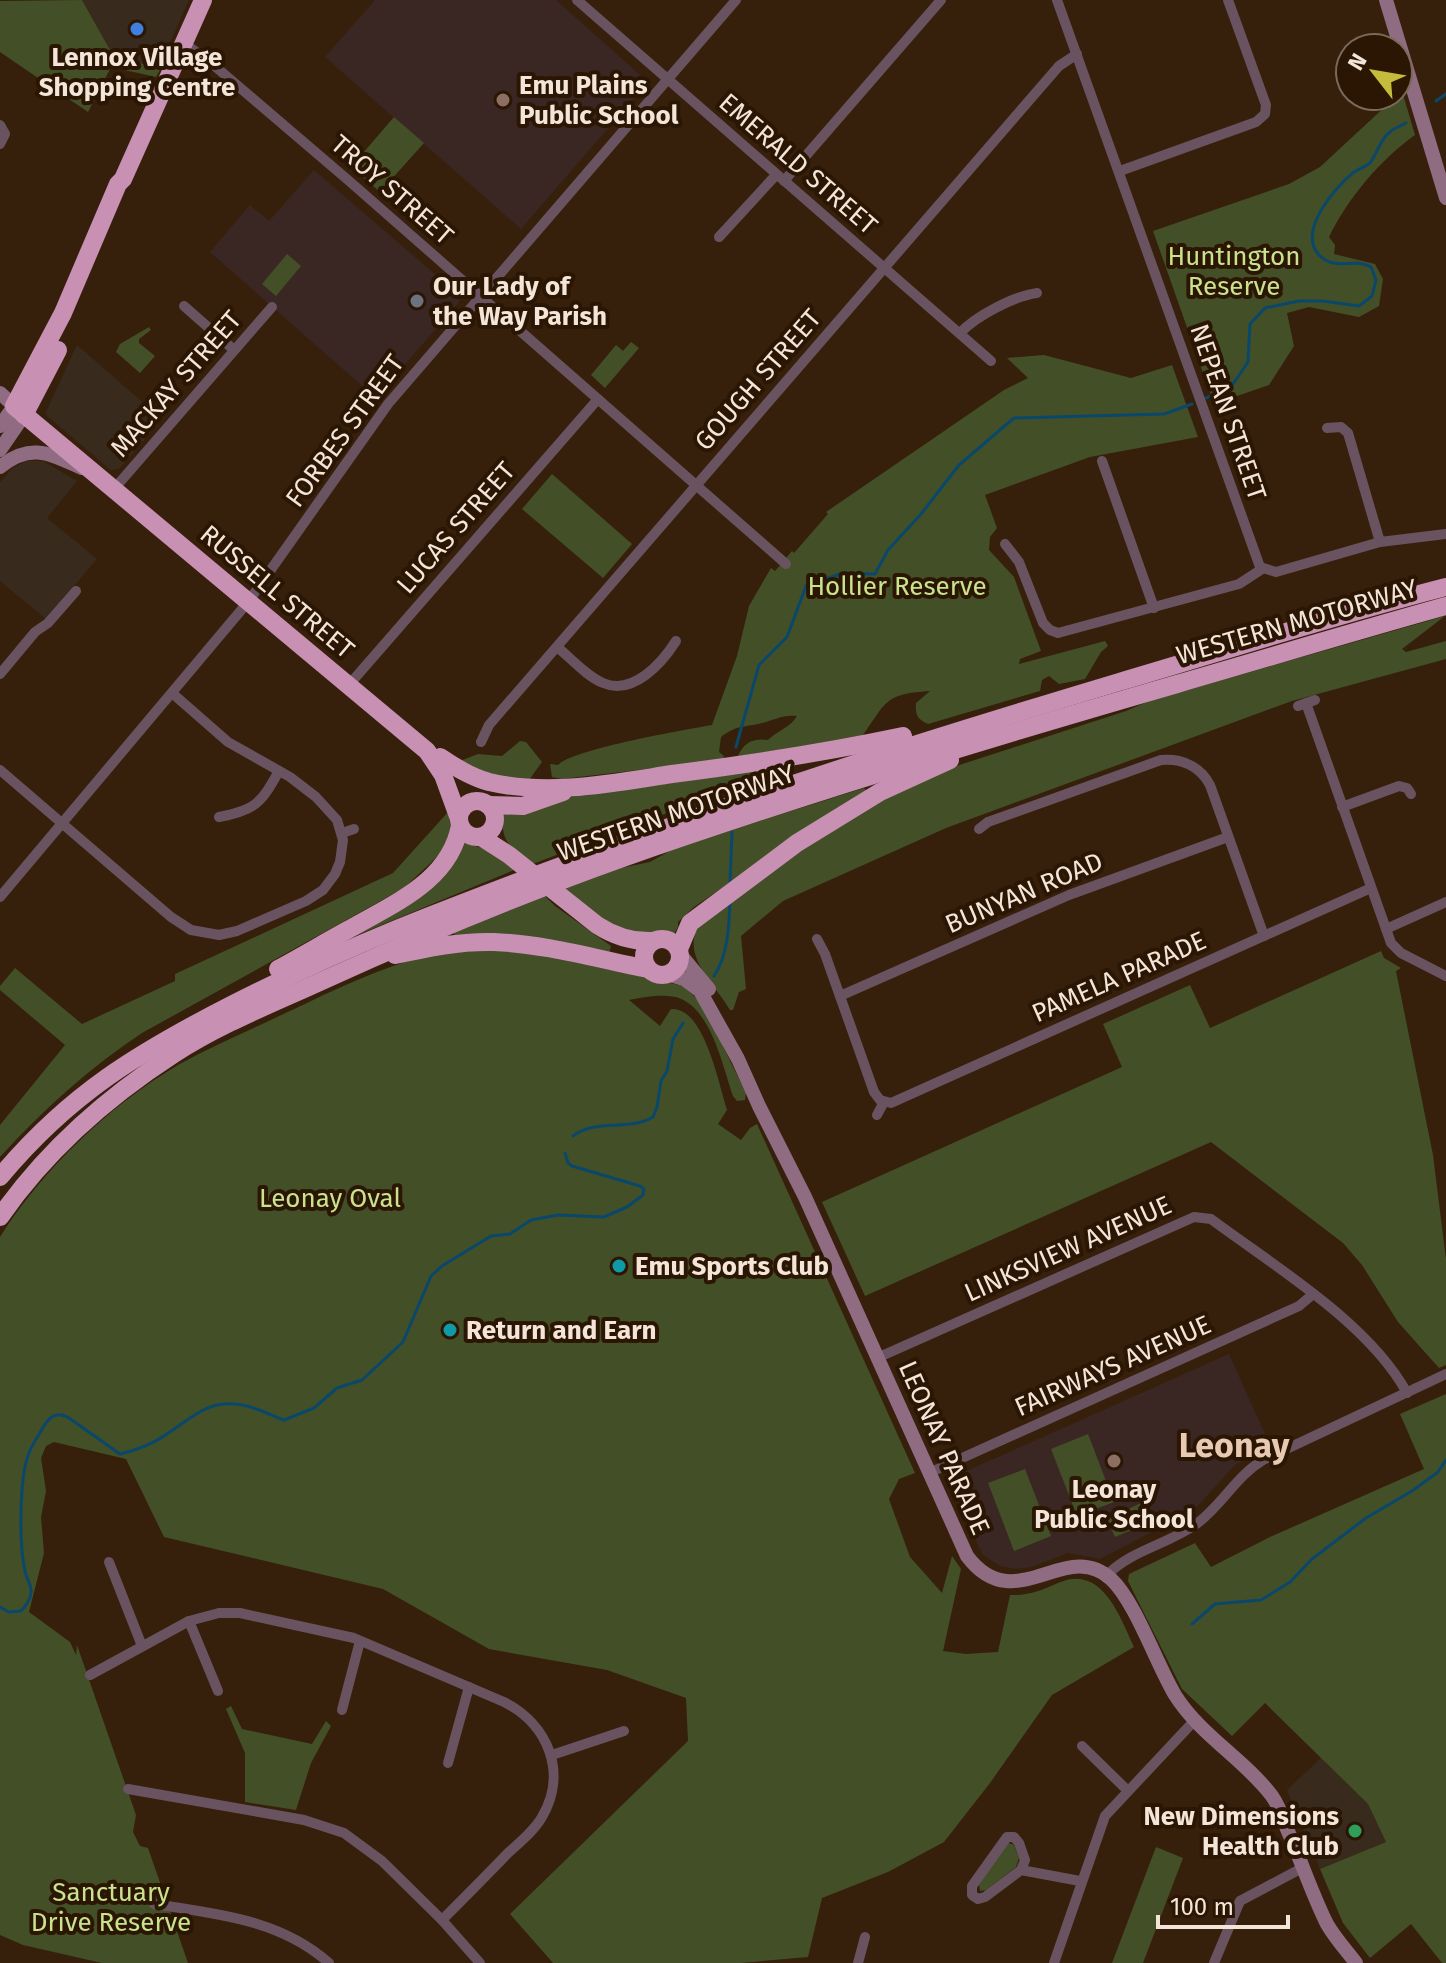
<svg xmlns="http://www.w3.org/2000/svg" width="1446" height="1963" viewBox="0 0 1446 1963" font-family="'Fira Sans',sans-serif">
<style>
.commercial{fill:#382a1d}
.education{fill:#3a2723}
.green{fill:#434f27}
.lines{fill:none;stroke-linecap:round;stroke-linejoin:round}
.stream{stroke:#0a486b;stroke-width:3}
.street{stroke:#6a5361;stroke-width:10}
.secondary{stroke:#906c82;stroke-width:14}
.highway{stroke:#c890b3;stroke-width:18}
.shop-dot{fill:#3f7fe0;stroke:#2b1603;stroke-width:3}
.education-dot{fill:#8d6e63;stroke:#2b1603;stroke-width:3}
.worship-dot{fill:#6b7280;stroke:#2b1603;stroke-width:3}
.culture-dot{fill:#0f9aa8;stroke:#2b1603;stroke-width:3}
.leisure-dot{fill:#2e9e5b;stroke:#2b1603;stroke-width:3}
.labels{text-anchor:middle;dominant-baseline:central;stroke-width:8;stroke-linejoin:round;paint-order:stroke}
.poi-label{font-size:26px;font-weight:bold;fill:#f4e5d9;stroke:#2b1603;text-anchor:start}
.street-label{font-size:26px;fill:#f4e5d9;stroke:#2b1603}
.park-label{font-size:26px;fill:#c8e28e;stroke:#2b1603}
.district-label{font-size:34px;font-weight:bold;fill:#e8cab2;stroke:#2b1603}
</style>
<rect width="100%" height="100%" fill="#36200b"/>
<g class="commercial">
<path d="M82,0H189L159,67L114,57Z"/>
<path d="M77,345L162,419L119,469L111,470L47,416L46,412Z"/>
<path d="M26,461H43L77,481L47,518L97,559L46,619L0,581V483L11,469Z"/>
<path d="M1321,1758L1368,1804L1386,1842L1320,1869L1287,1790Z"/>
</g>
<g class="education">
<path d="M375,0H556L648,82L521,229L325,57Z"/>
<path d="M314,170L459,295V302L376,398L210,252L250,205L269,221Z"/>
<path d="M1229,1354L1269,1443L1234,1466L1194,1510L1100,1559L1068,1553L1032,1567L1016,1569L1000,1566L983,1555L949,1485L953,1477Z"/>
</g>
<g class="green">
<path d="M82,0L114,57L161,68L156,77L111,67L88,112L0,52V1Z"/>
<path d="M1402,91L1415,135C1380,160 1348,198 1329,237L1335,245L1334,254L1375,264L1383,279L1379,306L1359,317L1309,307L1287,313L1294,346L1269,385L1214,404L1153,231L1289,184L1320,167Z"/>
<path d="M394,117L424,143L380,192L351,167Z"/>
<path d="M287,254L301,266L276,296L262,284Z"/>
<path d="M149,327L151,330L139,339V343L155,356L140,373L116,352L120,344Z"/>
<path d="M631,342L639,348L605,388L591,375L616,345L623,351Z"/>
<path d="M1044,355L1131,378L1172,365L1198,437L1090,457L985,495L997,528L990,537L989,550L1014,577L1041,651L1020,659L1019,664L1105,641L1108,646L1101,652L1085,679L1059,684L1049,676L1042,680L1040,691L928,724C917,719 915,714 916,703L930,691C883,694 887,702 861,738L738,756C744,742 754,738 768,740C778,730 790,728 797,716C782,714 773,721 758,724C743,727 735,726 721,737L719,752L724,756L723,760L562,779L552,777L550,764L558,765C573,749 684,730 712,725L737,656L749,606L771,568L775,571L792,551L794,553L828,514L826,512L1004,390L1028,378L1007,358Z"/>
<path d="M552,474L632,544L603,578L522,509Z"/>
<path d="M1445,616L1402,649L1406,652L1446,641V659L1292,701L946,828L783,901L741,936L746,989L739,992L733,1010H730C715,984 679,954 700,924L845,819L941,771L1126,711L1149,701Z"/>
<path d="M520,741L526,742L542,762L529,780L492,775L460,761L478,754L502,756Z"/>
<path d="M795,765L792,771L712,796L530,865C511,848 500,841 503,814L561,796Z"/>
<path d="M864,788L867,791L694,907L678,922V927L673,936L614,928L558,889L621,868L650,862L677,847Z"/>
<path d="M449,811L451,837L439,855L404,888L142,1033C89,1068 43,1110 0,1157V1125L65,1045L0,990V986L15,968L82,1024L175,981V974L393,873Z"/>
<path d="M461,842L490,850L514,870L350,938Z"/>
<path d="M544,895L555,906L611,946L609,954L455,938L453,930Z"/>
<path d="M496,949L524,951L684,986L702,1004L746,1093L745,1100L737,1101L733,1096C722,1065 709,996 667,996C655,995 640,998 629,1000L660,1026L671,1009C704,1006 719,1085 727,1110L718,1124L741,1140L750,1128L757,1124L915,1473L899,1479L889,1499L910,1557L942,1593L952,1556L961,1569L943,1651L966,1654L998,1652L1010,1595C1028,1596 1042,1590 1058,1583C1102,1563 1120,1617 1134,1647L1052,1695L990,1783L944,1842L888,1872L822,1898L808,1957L740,1963H553L510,1914L688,1741L686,1698L607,1670L489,1649L383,1589L164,1537L126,1459L54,1442L46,1446L41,1458L46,1491L41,1517L44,1553L29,1612L70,1642L76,1655L77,1645L136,1815L133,1832L140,1846L148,1848L188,1963H102L23,1945L0,1935V1237C43,1169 109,1106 178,1065C210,1047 244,1033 277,1017C320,997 365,974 411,960C438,952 467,952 496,949Z"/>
<path d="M1381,951L1384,958L1401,968L1396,971L1433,1155L1446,1259V1365L1439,1368L1398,1322L1362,1265L1343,1243L1211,1142L865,1296L822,1202L1122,1067L1103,1024L1190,985L1210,1028Z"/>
<path d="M1446,1394V1963H1442L1411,1924L1370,1958L1343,1923L1320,1869L1386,1842L1368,1804L1265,1703L1232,1736L1182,1689L1128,1581L1129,1574L1195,1543L1211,1567L1270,1537L1424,1469L1400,1414Z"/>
<path d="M1088,1434L1114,1502L1077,1516L1051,1449Z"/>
<path d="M1025,1469L1051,1536L1014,1551L988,1483Z"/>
<path d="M1141,1503L1150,1522L1115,1537L1107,1519Z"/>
<path d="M231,1706L242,1729L312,1744L326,1721L331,1726L311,1763L296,1810L245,1802V1753L226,1709Z"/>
<path d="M1009,1843L1014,1845L1019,1858L1016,1867L986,1890L980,1891L979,1884L1005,1845Z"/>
<path d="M1156,1847L1183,1858L1143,1963H1112Z"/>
</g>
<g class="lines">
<g class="stream">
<path d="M1436,101L1446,94"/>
<path d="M1206,398L1233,384L1248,362L1250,324L1265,308L1299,301H1323L1359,306L1372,296L1376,280L1371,267C1355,257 1335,272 1319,255C1297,231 1335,187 1354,172C1359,169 1365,167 1370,163C1377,154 1380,139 1390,132C1394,128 1401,126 1406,123"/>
<path d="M736,747L759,665L787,637L806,586L843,573L875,574L888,550L921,514L959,465L1014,418L1164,414L1192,404"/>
<path d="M718,793L720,784"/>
<path d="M730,883L732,832"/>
<path d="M714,976C728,955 729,926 730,902"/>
<path d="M573,1136C597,1118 627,1132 653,1117L657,1107L661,1081L667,1071L673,1039L683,1023"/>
<path d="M0,1607L9,1612L21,1611C27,1605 32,1598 31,1589C30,1583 26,1577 25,1571C19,1545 19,1477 29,1453C32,1445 37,1438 41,1431C48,1418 55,1410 69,1418L120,1454C137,1450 153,1444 167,1434C193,1417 208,1399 242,1405C256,1407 270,1415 284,1420L314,1408L337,1388L362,1380L403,1342L431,1276L442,1266L491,1236L510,1234L531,1220L558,1215L604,1217L627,1207L643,1195L644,1189L640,1186L572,1166L568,1163L565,1153"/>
<path d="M1192,1624L1215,1604L1261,1600L1290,1582L1312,1559L1366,1518L1412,1491L1438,1472L1446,1460"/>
</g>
<g class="street">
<path d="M577,0L991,361"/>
<path d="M1057,0L1260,567L1276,572L1380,542L1446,534"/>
<path d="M184,43L210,62L348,180L786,564"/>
<path d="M0,125L5,134L0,144"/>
<path d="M1120,171L1256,122L1265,114L1266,105L1228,0"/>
<path d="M784,181L941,0"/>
<path d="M719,237L776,175"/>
<path d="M184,306L234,350"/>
<path d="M960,333C976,316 1014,296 1037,293"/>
<path d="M1327,428L1341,427L1348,433L1380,542"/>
<path d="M1102,461L1154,608"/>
<path d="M114,489L272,307"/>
<path d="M1005,544L1019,562L1043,623L1050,630L1058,633L1239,584L1262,569"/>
<path d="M557,647C571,658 586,676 603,683C633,696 662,663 676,641"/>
<path d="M0,674L35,632L48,623L76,591"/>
<path d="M348,686L598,399"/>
<path d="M1306,703L1391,943L1401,953L1446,976"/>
<path d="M1298,706L1315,700"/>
<path d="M481,742L489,725L1059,66L1077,54"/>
<path d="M0,770L171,917L191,930L219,935L237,931L306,901L323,890L335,874L340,862L343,840L337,820L316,797L290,777L228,742L172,693"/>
<path d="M1342,807L1399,786L1407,788L1411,794"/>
<path d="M219,817C256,810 261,803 279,771"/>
<path d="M979,829L988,822L1161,760C1181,758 1200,766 1210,785L1264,936"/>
<path d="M342,833L354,829"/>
<path d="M0,897L248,602L388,404L736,0"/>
<path d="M1386,929L1446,902"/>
<path d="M817,939L825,954L874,1092L880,1100L891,1103L1371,888"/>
<path d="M840,996L1069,895L1228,837"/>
<path d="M877,1115L884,1102"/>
<path d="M877,1358L1194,1217L1211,1219C1274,1266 1369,1323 1407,1393"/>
<path d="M929,1473L1299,1306L1312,1295"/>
<path d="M109,1562L142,1646"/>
<path d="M1107,1575C1132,1550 1166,1545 1195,1525C1221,1507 1235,1477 1263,1460L1446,1374"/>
<path d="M189,1621L218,1691"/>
<path d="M90,1675L189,1621L219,1613H240L354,1638L504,1702C548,1724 568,1773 542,1817C534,1831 520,1842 508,1853C486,1876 464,1898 442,1920"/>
<path d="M342,1710L360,1641"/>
<path d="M1082,1746L1127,1790"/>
<path d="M552,1755L624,1731"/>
<path d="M448,1763L469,1687"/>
<path d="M128,1789L304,1820L344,1833L382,1861L442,1920L480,1963"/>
<path d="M1021,1870L1025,1860L1019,1843L1014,1837H1007L972,1886V1895L978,1899L985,1897L1021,1870L1080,1881"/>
<path d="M154,1904C216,1914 280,1919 329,1963"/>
<path d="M858,1963L865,1937"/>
<path d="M1054,1963L1105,1816L1195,1720"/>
<path d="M1214,1963L1240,1901L1304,1867"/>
</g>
<g class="secondary">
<path d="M1386,0L1446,198"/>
<path d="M0,393L14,406L0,426"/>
<path d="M0,450L24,415"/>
<path d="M0,467C31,442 50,454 82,468"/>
<path d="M680,954L709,989"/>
<path d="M667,974L684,979L700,991L738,1059L759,1106L805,1197L967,1556C1015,1620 1065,1537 1111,1579C1135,1601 1157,1665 1175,1695C1200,1735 1244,1759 1272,1796C1279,1806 1283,1818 1287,1829C1301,1860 1312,1894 1327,1924C1335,1938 1346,1950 1356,1963"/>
</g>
<g class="highway">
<path d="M203,0L123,179L118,184L63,313L14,406L427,751L443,775L459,819"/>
<path d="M24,415L58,350"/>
<path d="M440,757C456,768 471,777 489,782C549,796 613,783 672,774C750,764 827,752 903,736"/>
<circle cx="477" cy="819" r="18"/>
<path d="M488,805L523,806L563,792"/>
<path d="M481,837L509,855L597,925C614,936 633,942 653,941"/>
<circle cx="662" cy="957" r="18"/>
<path d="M679,949L690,923L797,843L880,792L950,760"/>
<path d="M395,955C427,948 460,941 494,942C546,944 597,959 648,969"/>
<path d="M278,969C304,955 329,940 355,926C397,902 451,879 460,825"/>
<path d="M0,1177C69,1094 139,1052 233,1004C288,976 343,951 399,928C480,896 561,865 644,836C801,779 959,730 1119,682C1228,650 1336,615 1446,587"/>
<path d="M0,1217C46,1151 106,1098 174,1054C220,1024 274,1003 324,980C421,936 519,895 620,859C804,794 990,738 1177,684C1267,658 1356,631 1446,606"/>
</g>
</g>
<circle class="shop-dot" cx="137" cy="29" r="8"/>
<g class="education-dot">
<circle cx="503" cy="100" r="8"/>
<circle cx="1114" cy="1461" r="8"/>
</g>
<circle class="worship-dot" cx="417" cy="301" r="8"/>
<g class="culture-dot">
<circle cx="619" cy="1266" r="8"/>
<circle cx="450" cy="1330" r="8"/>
</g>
<circle class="leisure-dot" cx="1355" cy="1831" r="8"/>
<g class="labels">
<g class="poi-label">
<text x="137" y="57" text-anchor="middle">Lennox Village<tspan x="137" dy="30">Shopping Centre</tspan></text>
<text x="519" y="85">Emu Plains<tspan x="519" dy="30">Public School</tspan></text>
<text x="433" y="286">Our Lady of<tspan x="433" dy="30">the Way Parish</tspan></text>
<text x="635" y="1266">Emu Sports Club</text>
<text x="466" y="1330">Return and Earn</text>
<text x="1114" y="1489" text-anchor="middle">Leonay<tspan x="1114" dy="30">Public School</tspan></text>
<text x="1339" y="1816" text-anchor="end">New Dimensions<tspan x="1339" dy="30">Health Club</tspan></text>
</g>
<g class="street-label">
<text transform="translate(798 164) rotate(41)">EMERALD STREET</text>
<text transform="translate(392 190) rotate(41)">TROY STREET</text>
<text transform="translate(758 380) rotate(-49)">GOUGH STREET</text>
<text transform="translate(176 384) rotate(-49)">MACKAY STREET</text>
<text transform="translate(1228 412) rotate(71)">NEPEAN STREET</text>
<text transform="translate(345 431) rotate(-54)">FORBES STREET</text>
<text transform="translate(456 528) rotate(-49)">LUCAS STREET</text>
<text transform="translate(277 592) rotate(40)">RUSSELL STREET</text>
<text transform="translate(1297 622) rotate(-16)">WESTERN MOTORWAY</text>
<text transform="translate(676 813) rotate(-19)">WESTERN MOTORWAY</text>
<text transform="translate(1024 893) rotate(-23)">BUNYAN ROAD</text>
<text transform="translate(1119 977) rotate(-24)">PAMELA PARADE</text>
<text transform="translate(1068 1249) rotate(-24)">LINKSVIEW AVENUE</text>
<text transform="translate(1113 1366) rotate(-24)">FAIRWAYS AVENUE</text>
<text transform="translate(944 1448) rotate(66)">LEONAY PARADE</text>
</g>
<g class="park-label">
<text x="1234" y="256">Huntington<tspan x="1234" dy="30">Reserve</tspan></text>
<text x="897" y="586">Hollier Reserve</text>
<text x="330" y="1198">Leonay Oval</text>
<text x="111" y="1892">Sanctuary<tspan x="111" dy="30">Drive Reserve</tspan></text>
</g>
<g class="district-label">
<text x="1234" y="1445">Leonay</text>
</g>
</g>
<g transform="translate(1374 72) rotate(301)"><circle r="38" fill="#2b1603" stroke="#7b6959" stroke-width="2"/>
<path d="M0-6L14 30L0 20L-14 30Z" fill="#c6bc3c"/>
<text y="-12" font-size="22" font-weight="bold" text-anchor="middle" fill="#f4e5d9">N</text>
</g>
<path d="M1158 1915v12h130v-12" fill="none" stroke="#f4e5d9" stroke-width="4"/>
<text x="1170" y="1915" font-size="24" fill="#f4e5d9" stroke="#2b1603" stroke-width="6" paint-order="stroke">100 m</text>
</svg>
